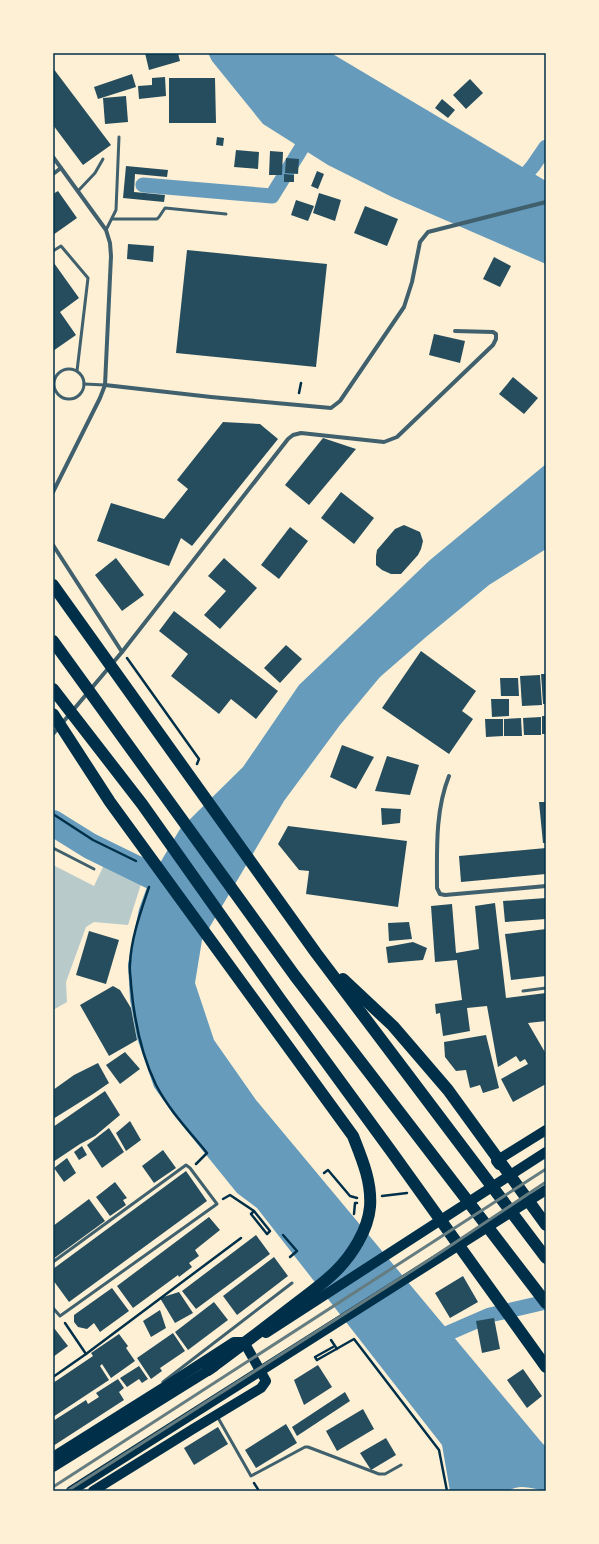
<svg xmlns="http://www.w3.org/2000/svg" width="599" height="1544" viewBox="0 0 599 1544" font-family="'Source Sans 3',sans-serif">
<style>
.green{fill:#b9caca}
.water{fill:#669bbc}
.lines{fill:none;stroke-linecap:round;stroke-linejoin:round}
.canal{stroke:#669bbc;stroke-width:15}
.river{stroke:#669bbc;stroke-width:26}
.building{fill:#264d5e}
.path{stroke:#003049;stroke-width:2.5}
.service{stroke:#3f606c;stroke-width:3}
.minor{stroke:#3f606c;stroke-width:4}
.primary{stroke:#003049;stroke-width:10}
.motorway{stroke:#003049;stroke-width:12}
.rail{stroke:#657d81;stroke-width:3}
.neatline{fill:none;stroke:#003049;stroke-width:1.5}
</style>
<rect width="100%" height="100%" fill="#fdf0d5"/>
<path class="green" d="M105,863L142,881L128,925L94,922L86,927L66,982L67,1002L53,1010V865L94,886Z"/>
<g class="water">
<path d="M208,53H331L546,181V264L392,197L328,165L263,124L212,61Z"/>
<path d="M546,464V549L489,585L426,637L380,677L340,725L284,801L202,940L195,983L214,1040L256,1100L543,1444L546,1446V1491C533,1489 520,1483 508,1491H450L442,1445L257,1208L237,1193L173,1114L154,1087L137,1038L130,1000L128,964L139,909L155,865L160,863L180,829L243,767L299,685L430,560Z"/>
</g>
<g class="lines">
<g class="canal">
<path d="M143,185L272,196L312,131"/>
<path d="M516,186L533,166L546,147"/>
<path d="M430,1341L490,1315L546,1302"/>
</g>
<path class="river" d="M53,823L90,846L182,891"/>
</g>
<g class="building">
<path d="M145,53H178L180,61L149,70Z"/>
<path d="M53,68L111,145L83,165L53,125Z"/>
<path d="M132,74L136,87L98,99L94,87Z"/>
<path d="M165,77L166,96L139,99L138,86L152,85V78Z"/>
<path d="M169,78H215L216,123H169Z"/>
<path d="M470,79L483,93L466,109L453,95Z"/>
<path d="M126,96L128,122L105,124L103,98Z"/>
<path d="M442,99L455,110L448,118L435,108Z"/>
<path d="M217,137L224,138L223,146L216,145Z"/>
<path d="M236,150L259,152L258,169L234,167Z"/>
<path d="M270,151L283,152L282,175H269Z"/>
<path d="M286,158L299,159L298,174L285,173Z"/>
<path d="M126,166L168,170L167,177L135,174L134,192L165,195L164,202L123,198Z"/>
<path d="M317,171L324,174L318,189L311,186Z"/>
<path d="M284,174L294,175V182H284Z"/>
<path d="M58,191L77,218L53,235V194Z"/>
<path d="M319,193L341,200L335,221L313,213Z"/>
<path d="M296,200L314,206L308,221L291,215Z"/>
<path d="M365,206L398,219L387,246L354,233Z"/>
<path d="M128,244L154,246L153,262L127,259Z"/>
<path d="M187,250L327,264L316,367L176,353Z"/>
<path d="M494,257L511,266L500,287L483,279Z"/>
<path d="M54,263L79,298L60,312L76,335L53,351V264Z"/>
<path d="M434,334L465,341L460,363L429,355Z"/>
<path d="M513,377L538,398L524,414L499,394Z"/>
<path d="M223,422L260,424L278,439L192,546L181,538L169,566L97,541L111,503L164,519L188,489L177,480Z"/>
<path d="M323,438L356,449L309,505L285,485Z"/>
<path d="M341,492L374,518L354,544L321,518Z"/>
<path d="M404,525L420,532L423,541L421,549L418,555L401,574H391L382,570L376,565V556L377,550L395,529Z"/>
<path d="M290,527L308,541L279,579L261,565Z"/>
<path d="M116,558L144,595L122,611L95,575Z"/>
<path d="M224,558L257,588L220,629L204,615L226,591L208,576Z"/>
<path d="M174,611L278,691L256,719L231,699L219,714L171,676L188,654L159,631Z"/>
<path d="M286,645L302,659L280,683L264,668Z"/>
<path d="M421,651L476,691L462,711L473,719L449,754L382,708Z"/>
<path d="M541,674H546V704H543Z"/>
<path d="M540,675L542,705L522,706L520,676Z"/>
<path d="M500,678H518L519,696H501Z"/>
<path d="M491,699H509V716L492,717Z"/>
<rect x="542" y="716" width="4" height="18"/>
<path d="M541,717V735H524L523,718Z"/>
<path d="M521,718L522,736H504V719Z"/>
<path d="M485,719H503V736L486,737Z"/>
<path d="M342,745L374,757L356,789L330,777Z"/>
<path d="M387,756L419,765L410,795L375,791Z"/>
<path d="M539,802H546V843H543Z"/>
<path d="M381,808L401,809L400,823L382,825Z"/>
<path d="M288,826L407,841L398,907L306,894L309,871L299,870L278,844Z"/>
<path d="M546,848V874L461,882L459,856Z"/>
<path d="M546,898V919L505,922L503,901Z"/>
<path d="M495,903L506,998L546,993V1021L528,1023L546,1054V1084L513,1102L501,1079L528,1064L525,1059L520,1062L516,1056L498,1067L487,1006L467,1008L470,1031L443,1036L440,1013L436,1014L435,1004L462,1000L457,960L435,962L431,906L452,904L456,953L479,949L475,906Z"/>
<path d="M409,922L412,939L389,941L388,923Z"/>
<path d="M546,929V976L511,980L505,934Z"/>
<path d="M89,931L119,940L106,984L76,975Z"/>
<path d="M413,942L427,948L423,960L388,963L386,947Z"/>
<path d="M113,986L120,990L131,1008L137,1040L109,1056L80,1005Z"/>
<path d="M486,1035L499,1088L483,1093L480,1085L470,1088L466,1070L456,1071L445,1057L444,1042Z"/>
<path d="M125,1052L140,1069L120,1084L106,1065Z"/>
<path d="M98,1063L109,1083L93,1094L53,1119V1090L74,1075Z"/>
<path d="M105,1091L120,1115L95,1136L80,1144L53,1162V1127Z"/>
<path d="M130,1121L141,1140L126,1151L116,1133Z"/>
<path d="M109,1128L124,1152L102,1168L87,1145Z"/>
<path d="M82,1146L87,1155L79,1160L74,1152Z"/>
<path d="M163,1150L176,1168L154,1183L142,1166Z"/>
<path d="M67,1158L76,1173L64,1182L54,1168Z"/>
<path d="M186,1171L207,1201L69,1302L53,1280V1269Z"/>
<path d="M115,1182L127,1198L123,1200L126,1205L110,1216L96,1197Z"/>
<path d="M89,1199L105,1221L53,1259V1226Z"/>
<path d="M209,1217L220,1230L195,1250L199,1256L189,1263L192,1267L179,1277L178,1275L133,1308L117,1286Z"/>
<path d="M256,1235L270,1254L196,1309L182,1291Z"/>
<path d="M274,1257L288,1276L237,1315L223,1296Z"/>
<path d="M463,1276L478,1302L450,1318L435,1293Z"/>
<path d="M112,1288L129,1311L100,1332L94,1323L87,1329L78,1327L74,1322V1315Z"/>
<path d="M179,1292L193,1313L175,1323L160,1298Z"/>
<path d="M214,1302L228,1320L188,1350L175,1332Z"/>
<path d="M160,1310L166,1328L151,1337L143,1321Z"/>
<path d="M494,1318L500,1349L482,1353L476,1321Z"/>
<path d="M54,1328L68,1346L53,1357V1329Z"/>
<path d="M173,1333L185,1351L160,1368L162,1371L151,1379L137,1358Z"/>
<path d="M119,1334L128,1346L126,1348L135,1361L111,1378L102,1364L100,1366L109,1380L53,1417V1383L93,1356L91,1353Z"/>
<path d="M318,1365L332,1387L304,1405L294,1380Z"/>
<path d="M139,1366L148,1379L142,1383L139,1379L127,1387L120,1378Z"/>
<path d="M523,1369L542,1396L527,1408L507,1380Z"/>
<path d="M118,1379L124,1388L119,1392L124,1400L53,1446V1421L86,1400L88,1404L99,1397L96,1393Z"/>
<path d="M345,1392L350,1401L297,1436L292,1427Z"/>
<path d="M363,1409L374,1429L337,1451L326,1431Z"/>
<path d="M286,1424L297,1443L256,1468L245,1450Z"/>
<path d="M218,1427L228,1444L194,1465L184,1448Z"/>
<path d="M386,1438L396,1455L371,1470L360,1453Z"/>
</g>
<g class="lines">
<g class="path">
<path d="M299,393L301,383"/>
<path d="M127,658L199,759L197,764"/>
<path d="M53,814L93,840L136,861"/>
<path d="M149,887C141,911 131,938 130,964C129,971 131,978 131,985C134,1019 141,1054 156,1085C169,1110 190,1132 207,1153L196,1164"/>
<path d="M324,1173L328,1170L350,1196L357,1198"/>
<path d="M382,1196L407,1193"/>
<path d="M223,1199L230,1195L254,1211L270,1231L267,1234L251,1214L254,1211"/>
<path d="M354,1214L355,1203H357"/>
<path d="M283,1235L297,1251L290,1257"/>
<path d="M65,1323L86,1354"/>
<path d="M331,1340L337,1349"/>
<path d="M317,1360L354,1339L439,1450L447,1491"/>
<path d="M317,1360L315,1357L333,1347"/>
<path d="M53,1377L86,1354L241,1238"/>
<path d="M254,1483L259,1491"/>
</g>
<g class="service">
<path d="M78,191L95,173L103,159"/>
<path d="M113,219H157L159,217L165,208L226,214"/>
<path d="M106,230L116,210L119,137"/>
<path d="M53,251L61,246L88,278L77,371"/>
<circle cx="69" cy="384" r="15"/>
<path d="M84,384L105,385"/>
<path d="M53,848L94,869"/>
<path d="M523,991L546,988"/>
<path d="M53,1262L186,1165L190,1168L217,1204L60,1316L53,1308"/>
<path d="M163,1382L292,1283"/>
<path d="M217,1416L251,1476L305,1447H308L379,1474H385L401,1465"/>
</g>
<g class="minor">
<path d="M53,157L106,230L110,243L111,256L105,385L211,397L331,408L340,401L404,307L412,282L420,242L428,232L546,202"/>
<path d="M53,174L61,168"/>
<path d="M53,492L100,398L105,385"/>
<path d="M53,545L122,652L53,734"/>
<path d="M122,652L288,439L293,435L301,433L384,442L397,437L493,345L496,339V334L493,332L455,331"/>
<path d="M449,776C435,811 437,850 437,888L440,894L445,895L546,886"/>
</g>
<g class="primary">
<path d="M499,1165L496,1161L546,1130"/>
<path d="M266,1333L546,1152"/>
<path d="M53,1457L166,1386L234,1342H244L266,1381L261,1388L193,1429L93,1491"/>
<path d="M53,1467L214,1367"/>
<path d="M71,1491L546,1190"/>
</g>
<g class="motorway">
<path d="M53,585L316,953L546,1258"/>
<path d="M53,641L295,976L546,1303"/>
<path d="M53,689L142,804L280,999L391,1151L546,1367"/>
<path d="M53,714L110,802L353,1136C362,1159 372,1182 370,1207C368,1230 352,1255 336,1271C322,1285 304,1297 289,1309C262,1330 235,1350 208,1370"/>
<path d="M343,979L393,1026L448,1090L546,1225"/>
</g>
<g class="rail">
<path d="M53,1487L546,1169"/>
<path d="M67,1491L432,1258L546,1182"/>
</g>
</g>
<rect width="599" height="1544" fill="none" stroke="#fdf0d5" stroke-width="108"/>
<rect x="54" y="54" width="491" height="1436" class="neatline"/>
</svg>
